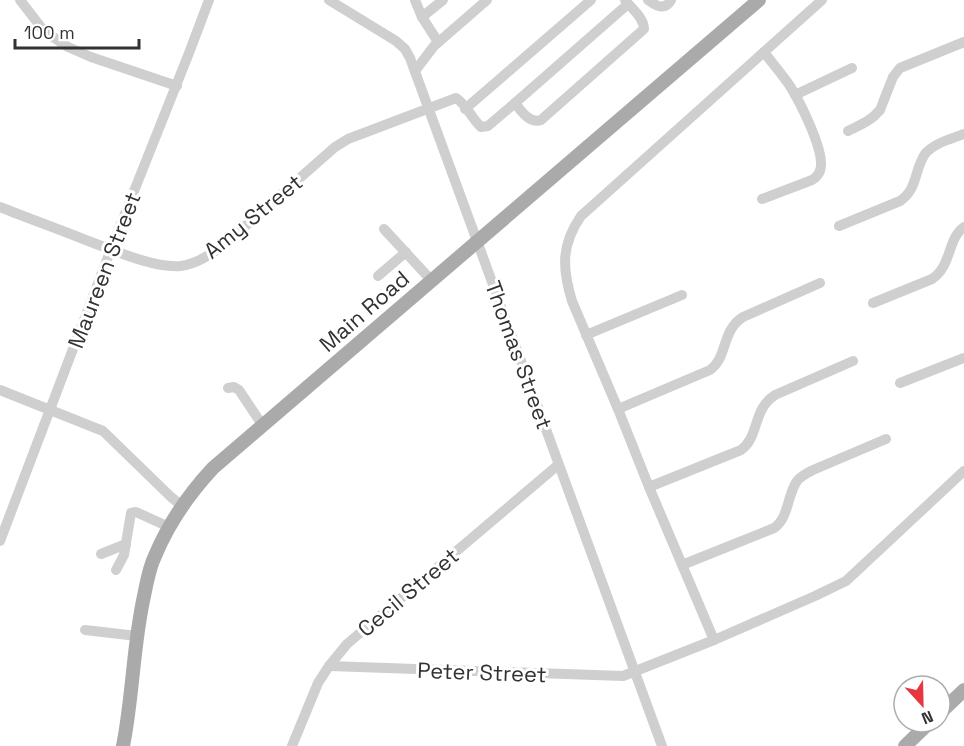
<svg xmlns="http://www.w3.org/2000/svg" width="964" height="746" viewBox="0 0 964 746" font-family="'Space Grotesk',sans-serif">
<style>
.lines{fill:none;stroke-linecap:round;stroke-linejoin:round}
.minor{stroke:#cfcfcf;stroke-width:10}
.major{stroke:#aaa;stroke-width:14}
.labels{text-anchor:middle;dominant-baseline:central;stroke-width:6;stroke-linejoin:round;paint-order:stroke}
.street-label{font-size:22px;fill:#323232;stroke:#fff}
</style>
<rect width="100%" height="100%" fill="#fff"/>
<g class="lines">
<g class="minor">
<path d="M20,0L44,31L68,47L91,57L177,86"/>
<path d="M329,0L396,41L405,49L410,58L662,746"/>
<path d="M415,0L422,17L438,42"/>
<path d="M648,0C656,6 665,11 671,0"/>
<path d="M822,0L581,216C561,245 562,268 572,301L618,409L649,487L714,640L815,596L846,581L964,471"/>
<path d="M422,17L443,0"/>
<path d="M415,71L434,46L487,0"/>
<path d="M795,95L852,68"/>
<path d="M515,103L628,4"/>
<path d="M465,109L591,0"/>
<path d="M848,131C860,125 871,121 880,110L893,77L900,68L964,42"/>
<path d="M762,199L812,180C817,177 821,172 821,165C822,146 800,102 790,86C782,74 772,63 764,52"/>
<path d="M0,207C30,219 61,230 91,242C115,251 154,268 180,266C197,264 211,254 225,244L335,147L348,139L456,98C466,104 472,119 481,127L488,126L515,103C521,111 530,124 541,120L644,29C644,18 632,9 625,0"/>
<path d="M839,226L900,201C918,189 914,170 925,154C934,143 951,139 964,134"/>
<path d="M384,229L432,281"/>
<path d="M378,276L406,252"/>
<path d="M873,303L932,279C952,266 947,239 964,227"/>
<path d="M586,335L682,295"/>
<path d="M900,383L964,358"/>
<path d="M228,388L234,387L239,390L263,426"/>
<path d="M0,390L103,431L171,497L181,505"/>
<path d="M618,409L710,370C728,357 721,331 743,317L820,283"/>
<path d="M649,487L741,450C760,436 752,410 775,395L853,361"/>
<path d="M0,541L111,249L189,53L209,0"/>
<path d="M101,554L126,544"/>
<path d="M682,565L774,528C789,518 787,495 797,481C801,476 807,473 813,470L886,439"/>
<path d="M116,570L124,555L131,513L136,512L169,527"/>
<path d="M85,630L137,636"/>
<path d="M329,666L623,676L714,640"/>
<path d="M292,746L318,683L329,666L347,644L558,465"/>
</g>
<g class="major">
<path d="M940,713L964,690"/>
<path d="M123,746C133,696 133,645 144,596C147,582 149,568 155,556C169,522 188,495 213,468L759,0"/>
<path d="M905,746L930,722"/>
</g>
</g>
<g class="labels">
<g class="street-label">
<text transform="translate(253 216) rotate(-39)">Amy Street</text>
<text transform="translate(104 270) rotate(-69)">Maureen Street</text>
<text transform="translate(364 311) rotate(-41)">Main Road</text>
<text transform="translate(519 355) rotate(70)">Thomas Street</text>
<text transform="translate(408 592) rotate(-40)">Cecil Street</text>
<text transform="translate(482 672) rotate(2)">Peter Street</text>
</g>
</g>
<g transform="translate(922 704) rotate(158)"><circle r="28" fill="#ffffff" stroke="#adadad" stroke-width="1.5"/>
<path d="M0-4.5L10 22L0 15L-10 22Z" fill="#e6363f"/>
<text y="-9" font-size="16" font-weight="bold" text-anchor="middle" fill="#323232">N</text>
</g>
<path d="M15 39v9h124v-9" fill="none" stroke="#323232" stroke-width="3"/>
<text x="24" y="39" font-size="18" fill="#323232" stroke="#ffffff" stroke-width="4.5" paint-order="stroke">100 m</text>
</svg>
